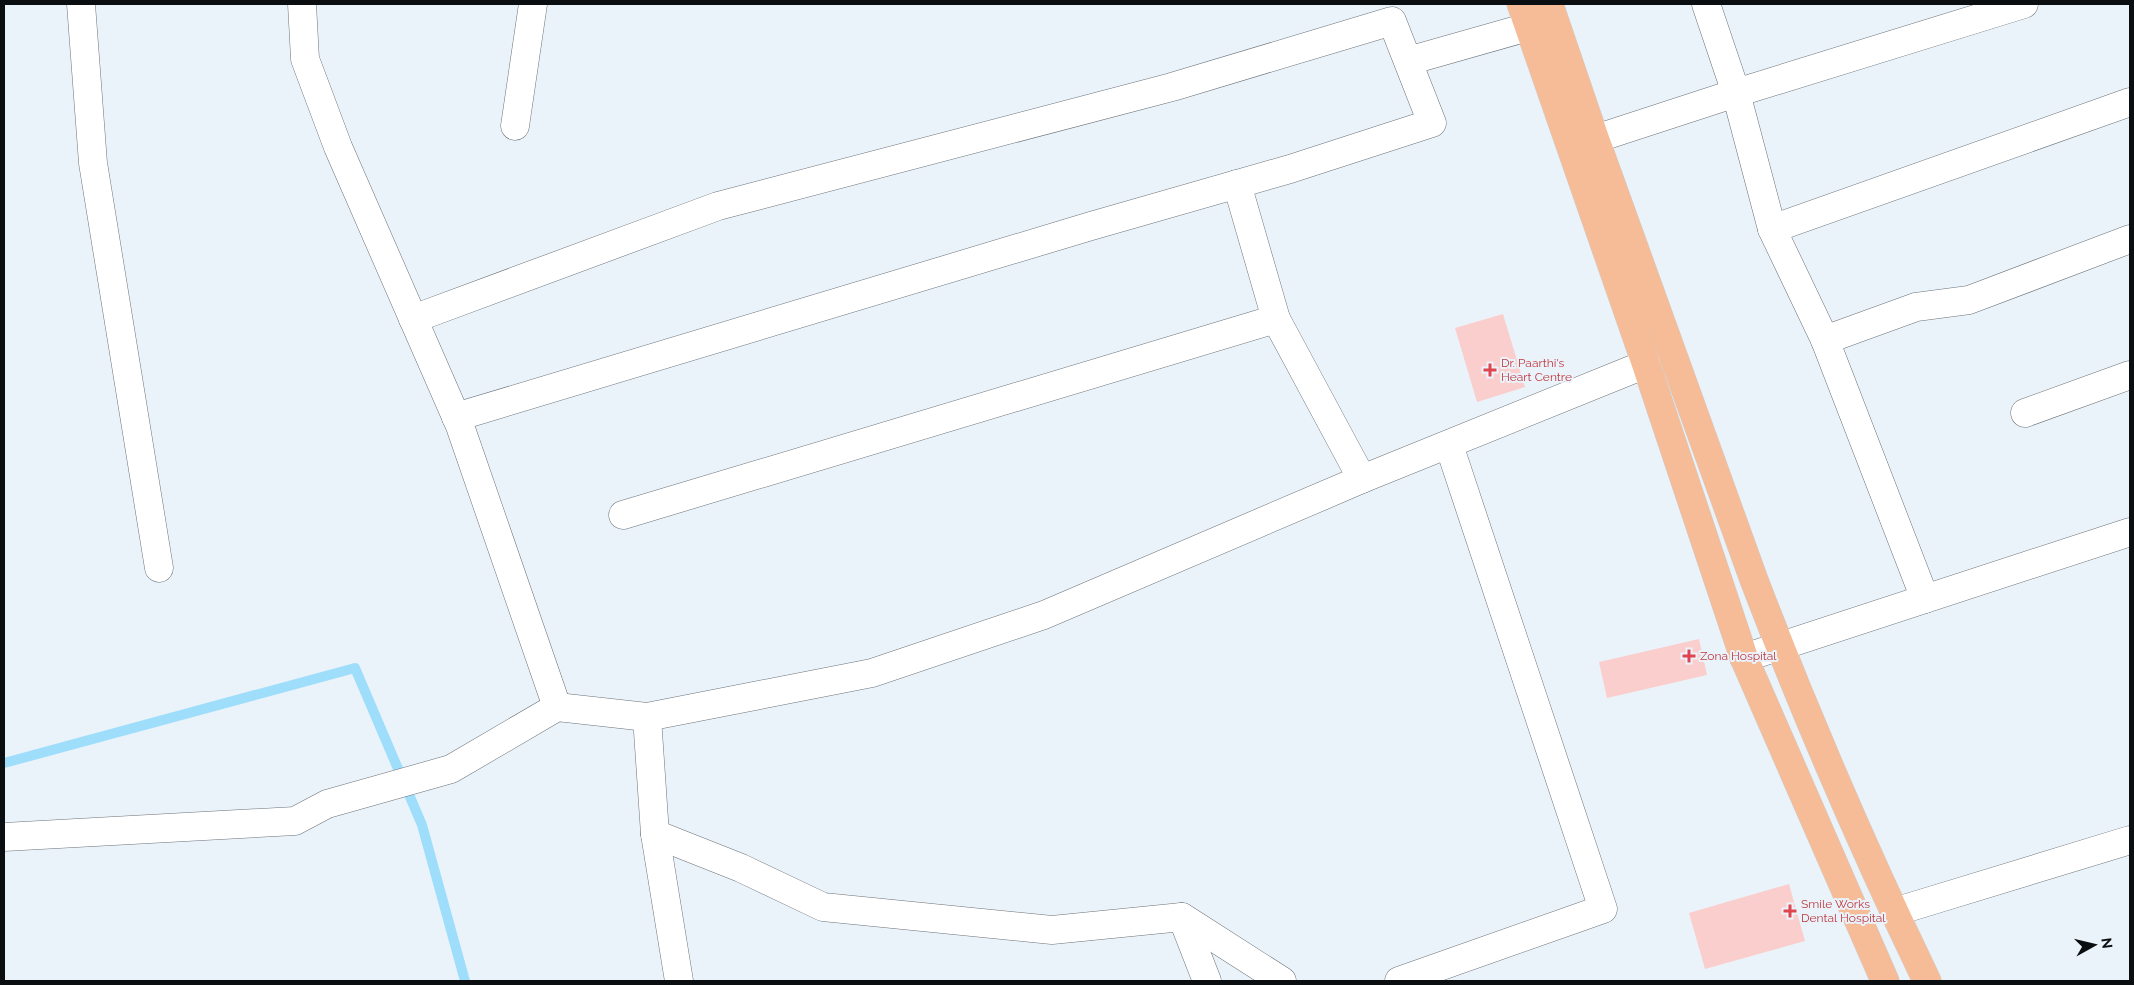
<svg xmlns="http://www.w3.org/2000/svg" width="2134" height="985" viewBox="0 0 2134 985" font-family="Raleway,sans-serif">
<style>
.lines{fill:none;stroke-linecap:round;stroke-linejoin:round}
.stream{stroke:#9fdefb;stroke-width:10}
.building{fill:#facecc}
.minor-casing{stroke:#6c7379;stroke-width:29}
.trunk-casing{stroke:#cecfcf;stroke-width:29}
.minor{stroke:#fff;stroke-width:28}
.trunk{stroke:#f6bc97;stroke-width:28}
.health-dot{fill:#e0444e;stroke:#ebf3fa;stroke-width:2}
.labels{text-anchor:middle;dominant-baseline:central;stroke-width:4;stroke-linejoin:round;paint-order:stroke}
.health-label{font-size:12px;fill:#be3a42;stroke:#ebf3fa;text-anchor:start}
</style>
<rect width="100%" height="100%" fill="#ebf3fa"/>
<g class="lines">
<path class="stream" d="M4,763L355,668L422,825L465,981"/>
</g>
<g class="building">
<path d="M1503,314L1525,387L1477,402L1455,328Z"/>
<path d="M1699,639L1707,675L1607,698L1599,662Z"/>
<path d="M1789,884L1805,941L1705,969L1689,913Z"/>
</g>
<g class="lines">
<g class="minor-casing">
<g id="minor">
<path d="M81,4L93,163L159,568"/>
<path d="M302,4L305,59L338,147L460,426L557,707"/>
<path d="M1706,4L1736,93L1772,229L1825,340L1925,599"/>
<path d="M1408,61L1528,27"/>
<path d="M515,126L533,4"/>
<path d="M1595,139L1736,93L2024,4"/>
<path d="M1237,184L1276,319L1362,479"/>
<path d="M1772,229L2130,102"/>
<path d="M413,319L718,206L1172,87L1392,21L1432,123L1290,169L1091,226L456,417"/>
<path d="M1825,340L1916,307L1969,300L2130,239"/>
<path d="M2025,413L2130,375"/>
<path d="M623,515L1276,319"/>
<path d="M1744,658L2130,532"/>
<path d="M655,834L741,868L823,907L1052,930L1182,917L1207,981"/>
<path d="M4,837L295,821L327,804L451,769L557,707L647,717"/>
<path d="M1894,912L2130,840"/>
<path d="M1182,917L1282,981"/>
<path d="M679,981L655,834L647,717L872,673L1044,615L1362,479L1646,364"/>
<path d="M1399,981L1603,909L1449,445"/>
</g>
</g>
<g class="trunk-casing">
<g id="trunk">
<path d="M1521,4L1646,364L1744,658L1885,981"/>
<path d="M1549,4L1595,139L1754,580C1806,716 1864,850 1927,981"/>
</g>
</g>
<use href="#minor" class="minor"/>
<use href="#trunk" class="trunk"/>
</g>
<g class="health-dot">
<path d="M1487.5 362.5h5v5h5v5h-5v5h-5v-5h-5v-5h5z"/>
<path d="M1686.5 648.5h5v5h5v5h-5v5h-5v-5h-5v-5h5z"/>
<path d="M1787.5 903.5h5v5h5v5h-5v5h-5v-5h-5v-5h5z"/>
</g>
<g class="labels">
<g class="health-label">
<text x="1501" y="363">Dr. Paarthi's<tspan x="1501" dy="14">Heart Centre</tspan></text>
<text x="1700" y="656">Zona Hospital</text>
<text x="1801" y="904">Smile Works<tspan x="1801" dy="14">Dental Hospital</tspan></text>
</g>
</g>
<rect width="2134" height="985" fill="none" stroke="#0b0e10" stroke-width="10"/>
<g transform="translate(2094 945) rotate(82)" stroke="#ebf3fa" stroke-width="4" paint-order="stroke">
<path d="M0-4L9 19L0 12L-9 19Z" fill="#0b0e10"/>
<text y="-8" font-size="14" font-weight="bold" text-anchor="middle" fill="#0b0e10">N</text>
</g>
</svg>
